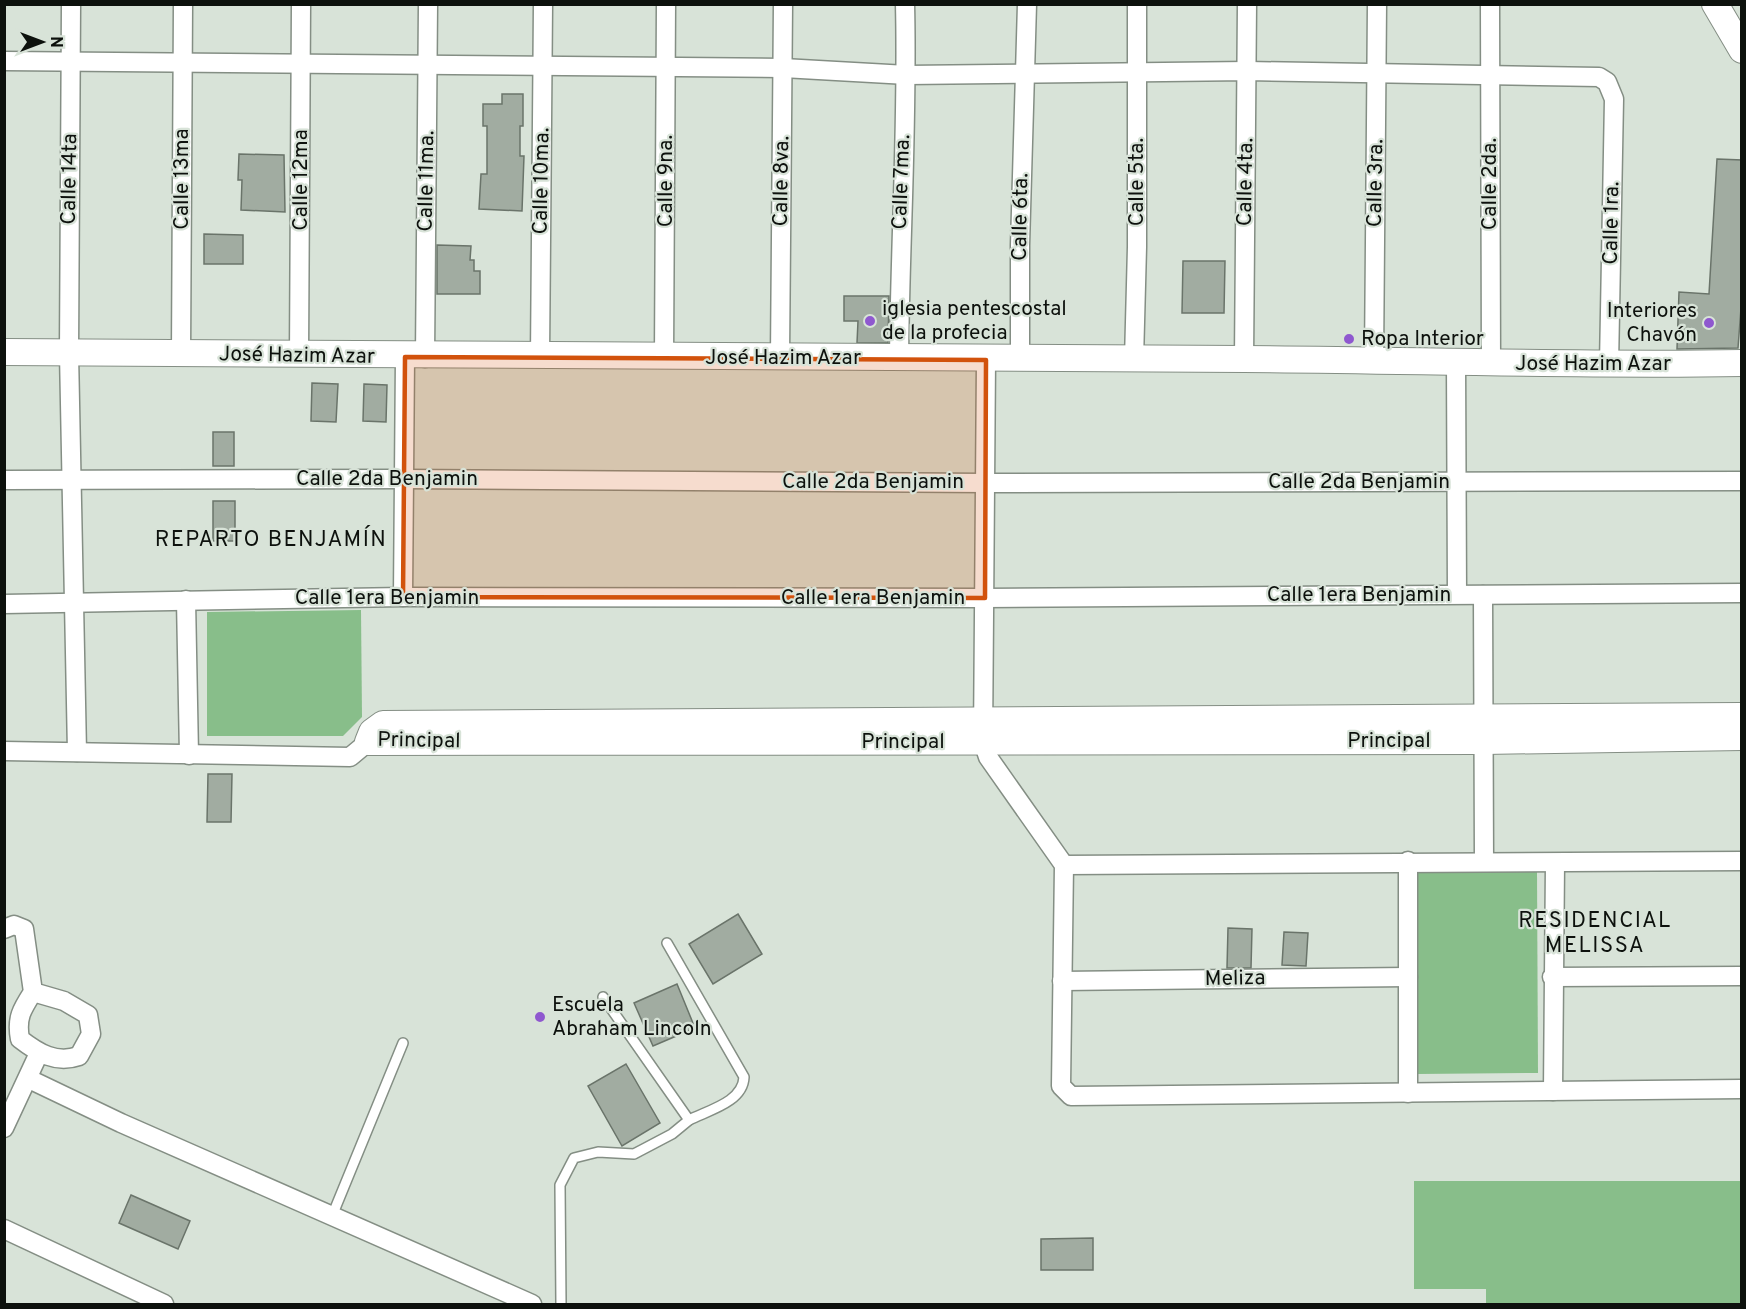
<svg xmlns="http://www.w3.org/2000/svg" width="1746" height="1309" viewBox="0 0 1746 1309" font-family="Overpass,sans-serif">
<style>
.green{fill:#88be8a}
.building{fill:#a1aca1;stroke:#6a746a;stroke-width:1.5}
.lines{fill:none;stroke-linecap:round;stroke-linejoin:round}
.lane-casing{stroke:#848e84;stroke-width:12}
.street-casing{stroke:#848e84;stroke-width:21}
.secondary-casing{stroke:#848e84;stroke-width:28}
.lane{stroke:#fff;stroke-width:9}
.street{stroke:#fff;stroke-width:18}
.secondary{stroke:#fff;stroke-width:26}
.marked{fill:#d2520c;fill-opacity:0.2;stroke:#d2520c;stroke-width:4.5;stroke-linejoin:round}
.poi-dot{fill:#8f58cf;stroke:#d8e3d8;stroke-width:2}
.labels{text-anchor:middle;dominant-baseline:central;stroke-width:4.5;stroke-linejoin:round;paint-order:stroke}
.street-label{font-size:21px;fill:#0d110d;stroke:#d8e3d8}
.poi-label{font-size:21px;fill:#0d110d;stroke:#d8e3d8;text-anchor:start}
.neighbourhood-label{font-size:22px;letter-spacing:1.5px;fill:#0d110d;stroke:#d8e3d8}
</style>
<rect width="100%" height="100%" fill="#d8e3d8"/>
<g class="green">
<path d="M361,610L362,717L343,736H207V612Z"/>
<path d="M1537,871L1538,1073L1417,1074L1416,872Z"/>
<path d="M1414,1181H1741V1304H1486V1289H1414Z"/>
</g>
<g class="building">
<path d="M502,94H523V126H520V156H524L522,211L479,209L481,174H487V126H483V104H502Z"/>
<path d="M239,154L284,155L285,212L241,210L242,180H238Z"/>
<path d="M1717,159L1742,160V295L1738,348L1677,349L1679,292L1709,294Z"/>
<path d="M204,234L243,235V264H204Z"/>
<path d="M437,245L471,246L470,260H474V271H480V294H437Z"/>
<path d="M1183,261H1225L1224,313H1182Z"/>
<path d="M844,296H889L888,343H857L858,321H844Z"/>
<path d="M312,383L338,384L336,422L311,421Z"/>
<path d="M364,384L387,385L386,422L363,421Z"/>
<rect x="213" y="432" width="21" height="34"/>
<rect x="213" y="501" width="22" height="40"/>
<path d="M208,774H232L231,822H207Z"/>
<path d="M738,914L762,954L713,984L689,944Z"/>
<path d="M1228,928L1252,929L1251,968H1227Z"/>
<path d="M1284,932L1308,933L1306,966L1282,965Z"/>
<path d="M677,984L695,1028L653,1046L634,1003Z"/>
<path d="M626,1064L660,1123L622,1146L588,1086Z"/>
<path d="M131,1195L190,1221L178,1249L119,1223Z"/>
<path d="M1093,1238V1270H1041V1239Z"/>
</g>
<g class="lines">
<g class="lane-casing">
<g id="lane">
<path d="M667,943L744,1077C743,1102 709,1110 689,1120"/>
<path d="M332,1216L403,1043"/>
<path d="M561,1304L560,1185L574,1158L598,1152L634,1154L672,1134L689,1120L603,997"/>
</g>
</g>
<g class="street-casing">
<g id="street">
<path d="M71,4L69,353L77,752"/>
<path d="M1490,4L1491,364"/>
<path d="M4,61L783,68L907,75L1248,71L1599,77L1607,82L1614,99L1609,365"/>
<path d="M181,354L183,4"/>
<path d="M299,356L301,4"/>
<path d="M540,357L543,4"/>
<path d="M664,357L666,4"/>
<path d="M780,357L783,4"/>
<path d="M425,358L428,4"/>
<path d="M899,359C900,241 908,123 905,4"/>
<path d="M1244,359L1247,4"/>
<path d="M986,360L983,742L988,757L1064,865L1061,1086L1071,1096L1742,1089"/>
<path d="M1020,360V245L1027,4"/>
<path d="M1134,360L1137,247V4"/>
<path d="M1374,361L1377,4"/>
<path d="M1456,362L1457,594"/>
<path d="M4,480L404,479L985,483L1742,481"/>
<path d="M1483,595L1484,862"/>
<path d="M403,597L405,357"/>
<path d="M186,600L189,755"/>
<path d="M4,604L403,597L985,598L1742,593"/>
<path d="M4,751L350,757L368,742"/>
<path d="M1408,861V1093"/>
<path d="M1064,865L1742,861"/>
<path d="M4,929L14,925L24,929L33,992C22,1009 16,1018 20,1039C38,1053 56,1064 79,1056L91,1034L88,1015L64,1001L33,992"/>
<path d="M1552,977L1742,976"/>
<path d="M1062,981L1408,977"/>
<path d="M29,1079L121,1123L532,1304"/>
<path d="M1553,1091L1555,863"/>
<path d="M4,1128L39,1053"/>
<path d="M4,1229L164,1304"/>
</g>
</g>
<g class="secondary-casing">
<g id="secondary">
<path d="M1715,4L1742,50"/>
<path d="M4,352C418,356 831,358 1244,359C1410,360 1576,366 1742,363"/>
<path d="M1742,716L383,724L372,732L368,742L1484,741L1742,737"/>
</g>
</g>
<use href="#lane" class="lane"/>
<use href="#street" class="street"/>
<use href="#secondary" class="secondary"/>
</g>
<path class="marked" d="M405,357L986,360L985,598L403,597Z"/>
<g class="poi-dot">
<circle cx="870" cy="321" r="6"/>
<circle cx="1709" cy="323" r="6"/>
<circle cx="1349" cy="339" r="6"/>
<circle cx="540" cy="1017" r="6"/>
</g>
<g class="labels">
<g class="street-label">
<text transform="translate(70 179) rotate(-89)">Calle 14ta</text>
<text transform="translate(182 179) rotate(-90)">Calle 13ma</text>
<text transform="translate(301 180) rotate(-90)">Calle 12ma</text>
<text transform="translate(427 181) rotate(-89)">Calle 11ma.</text>
<text transform="translate(542 181) rotate(-89)">Calle 10ma.</text>
<text transform="translate(666 181) rotate(-90)">Calle 9na.</text>
<text transform="translate(782 181) rotate(-89)">Calle 8va.</text>
<text transform="translate(902 182) rotate(-88)">Calle 7ma.</text>
<text transform="translate(1137 182) rotate(-90)">Calle 5ta.</text>
<text transform="translate(1246 182) rotate(-89)">Calle 4ta.</text>
<text transform="translate(1376 183) rotate(-89)">Calle 3ra.</text>
<text transform="translate(1490 184) rotate(-90)">Calle 2da.</text>
<text transform="translate(1021 217) rotate(-89)">Calle 6ta.</text>
<text transform="translate(1612 223) rotate(-89)">Calle 1ra.</text>
<text transform="translate(297 356) rotate(1)">José Hazim Azar</text>
<text x="783" y="358">José Hazim Azar</text>
<text x="1593" y="364">José Hazim Azar</text>
<text x="387" y="479">Calle 2da Benjamin</text>
<text x="873" y="482">Calle 2da Benjamin</text>
<text x="1359" y="482">Calle 2da Benjamin</text>
<text x="1359" y="595">Calle 1era Benjamin</text>
<text x="387" y="598">Calle 1era Benjamin</text>
<text x="873" y="598">Calle 1era Benjamin</text>
<text transform="translate(419 741) rotate(1)">Principal</text>
<text x="1389" y="741">Principal</text>
<text x="903" y="742">Principal</text>
<text transform="translate(1235 979) rotate(-1)">Meliza</text>
</g>
<g class="poi-label">
<text x="882" y="309">iglesia pentescostal<tspan x="882" dy="24">de la profecia</tspan></text>
<text x="1697" y="311" text-anchor="end">Interiores<tspan x="1697" dy="24">Chavón</tspan></text>
<text x="1361" y="339">Ropa Interior</text>
<text x="552" y="1005">Escuela<tspan x="552" dy="24">Abraham Lincoln</tspan></text>
</g>
<g class="neighbourhood-label">
<text x="271" y="540">REPARTO BENJAMÍN</text>
<text x="1595" y="921">RESIDENCIAL<tspan x="1595" dy="25">MELISSA</tspan></text>
</g>
</g>
<rect width="1746" height="1309" fill="none" stroke="#0d110d" stroke-width="12"/>
<g transform="translate(42 42) rotate(90)" stroke="#d8e3d8" stroke-width="4.5" paint-order="stroke">
<path d="M0-4.5L10 22L0 15L-10 22Z" fill="#0d110d"/>
<text y="-9" font-size="16" font-weight="bold" text-anchor="middle" fill="#0d110d">N</text>
</g>
</svg>
